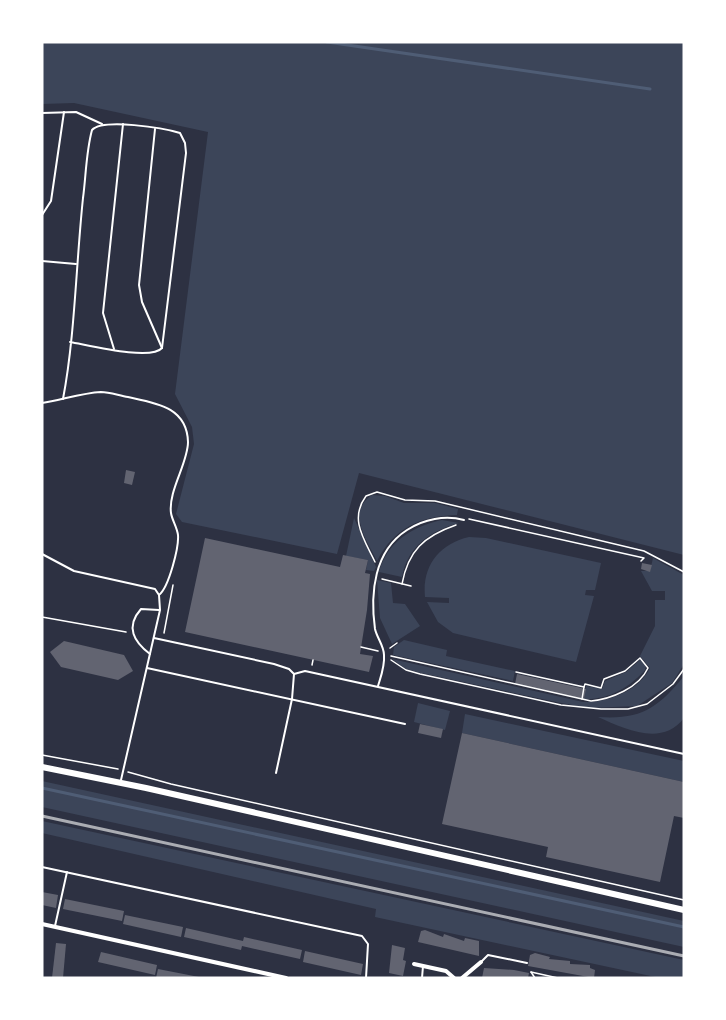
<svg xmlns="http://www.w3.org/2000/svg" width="726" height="1020" viewBox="0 0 726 1020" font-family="'Noto Sans',sans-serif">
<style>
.green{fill:#3c4559}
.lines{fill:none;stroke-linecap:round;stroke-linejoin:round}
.stream{stroke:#4f5d75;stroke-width:3}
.building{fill:#626471}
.path{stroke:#fff;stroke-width:1.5}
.service{stroke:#fff;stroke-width:2}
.minor{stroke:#fff;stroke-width:4}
.primary{stroke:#fff;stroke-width:6}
.rail{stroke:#abadb3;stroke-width:3}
</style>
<rect width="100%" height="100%" fill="#2d3142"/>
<g class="green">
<path d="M42,42H684V555L359,473L337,554L182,522L176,514L194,444L192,427L175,394L208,132L74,103L42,104Z"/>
<path d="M372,495L385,496L404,503H435L458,509L457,515C420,516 394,528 377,561C367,541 346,512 372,495Z"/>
<path d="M354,518L376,567L374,571L366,570L368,560L346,556Z"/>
<path d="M442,520L459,523C430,531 408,546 402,577L379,572C387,542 413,526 442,520Z"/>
<path d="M469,537L486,538L601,563L595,590H586L585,595L594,596L576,662L453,633L438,622L427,602L449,603V598L425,597C422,566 439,544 469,537Z"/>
<path d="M653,558L684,575V664L672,683L637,706L590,708L561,703L421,673L406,669L392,659L583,702C607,703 639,691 650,668L640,656L655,626V600H665V591H652L641,571H650Z"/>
<path d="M377,580L391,583L393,603L405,604L420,626L392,644L380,618Z"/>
<path d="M404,640L447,650L446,656L515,671L513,681L393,655L394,647Z"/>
<path d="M640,660L646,665L645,670C629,688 608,700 584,699L586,686L602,689L605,681L626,672Z"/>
<path d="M684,676V718C662,747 625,729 598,717C641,720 658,708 684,676Z"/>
<path d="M418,703L450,711L445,730L414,722Z"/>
<path d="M465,714L684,761V782L462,733Z"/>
<path d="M42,781L684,921V947L42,807Z"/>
<path d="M42,821L684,960V978H660L375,917L376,909L42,833Z"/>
</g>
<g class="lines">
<g class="stream">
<path d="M327,42L650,89"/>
<path d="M42,788L684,927"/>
</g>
</g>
<g class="building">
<path d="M126,470L135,472L132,485L124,483Z"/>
<path d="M205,538L340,567L343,555L368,560L365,573L370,574L367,610L360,654L373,656L369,672L185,632Z"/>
<path d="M642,563L652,565L650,572L641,569Z"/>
<path d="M64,641L124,655L133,671L118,680L61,667L50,652Z"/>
<path d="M517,674L586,689L584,699L515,684Z"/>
<path d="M420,724L443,729L441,738L418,733Z"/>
<path d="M462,733L684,782V818L674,816L660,882L546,857L548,847L442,824Z"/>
<path d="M42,892L58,895L56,908L42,905Z"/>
<path d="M65,899L124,911L122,921L63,909Z"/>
<path d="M125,915L183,927L181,937L123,924Z"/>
<path d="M186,928L243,941L244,937L302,950L300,959L242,946L241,950L184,937Z"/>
<path d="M425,930L443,937L444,934L464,941L465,938L479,941V956L418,942L421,931Z"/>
<path d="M56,943L66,944L63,978H52Z"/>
<path d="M392,945L405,948L403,960L406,961L403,976L389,973Z"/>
<path d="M305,951L363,964L361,975L303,962Z"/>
<path d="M101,952L157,965L155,975L98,962Z"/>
<path d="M535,953L550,957L549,959L570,961V964L590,965V968L595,970L594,978L528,966L530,955Z"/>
<path d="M484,968L514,970L529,973L528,978H482Z"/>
<path d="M158,969L199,977V978H156Z"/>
</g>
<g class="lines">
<g class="path">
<path d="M469,519L644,558L641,561"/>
<path d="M375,562C364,539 349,519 366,496L377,492L405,500L435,501L644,551L684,572"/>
<path d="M382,579L411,586"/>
<path d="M402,584C408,551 424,536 456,525"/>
<path d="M42,617L126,632"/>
<path d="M164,633L173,585"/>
<path d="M361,647L378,651"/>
<path d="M390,648L397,643"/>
<path d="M391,656L591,701C611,699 639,688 648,668L640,658L625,671L604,679L601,688L585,684L584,687L516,672"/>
<path d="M391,660L406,670L420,674L561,705L601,709H628L647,704L673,684L684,669"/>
<path d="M312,665L313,660"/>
<path d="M582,699L584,687"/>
<path d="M42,755L118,769"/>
<path d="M128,772L171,784L684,900"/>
<path d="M531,972L558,978"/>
<path d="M531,972L535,978"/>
</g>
<g class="service">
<path d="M42,113L76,112L102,124"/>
<path d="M155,129L139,285L142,302L162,348"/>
<path d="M42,215L51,201L64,112"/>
<path d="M42,261L76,264"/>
<path d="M114,349L103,313L123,124"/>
<path d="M63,399C75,336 76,264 83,198C86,176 86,152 92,130C103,118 164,128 180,133L185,143L186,153L162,348C151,361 88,345 70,342"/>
<path d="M42,403C61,400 82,393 101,392C110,392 120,396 128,397C156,403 187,407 188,442C188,463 168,491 171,513C172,520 177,527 178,535C179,547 169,587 159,595"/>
<path d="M42,554L74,571L155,589L159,595L160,610L121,780"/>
<path d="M154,638L274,664L289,669L294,674L292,699L276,773"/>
<path d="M150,654C134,642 125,627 141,609L159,610"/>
<path d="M147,668L405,724"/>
<path d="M294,674L305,671L684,754"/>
<path d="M378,686C381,676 385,666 384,655C384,646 377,638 375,629C370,593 374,551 407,530C424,519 445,515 464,520"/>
<path d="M42,867L362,936L368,944L366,978"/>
<path d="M55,926L67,872"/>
<path d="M481,962L488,955L527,963"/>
<path d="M422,978L423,966"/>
</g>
<g class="minor">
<path d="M42,924L286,978"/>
<path d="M414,964L446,971L454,978"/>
<path d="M462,978L481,962"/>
</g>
<path class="primary" d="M42,767L146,788L684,910"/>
<path class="rail" d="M42,816L684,956"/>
</g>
<rect width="726" height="1020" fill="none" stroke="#ffffff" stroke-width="87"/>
</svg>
